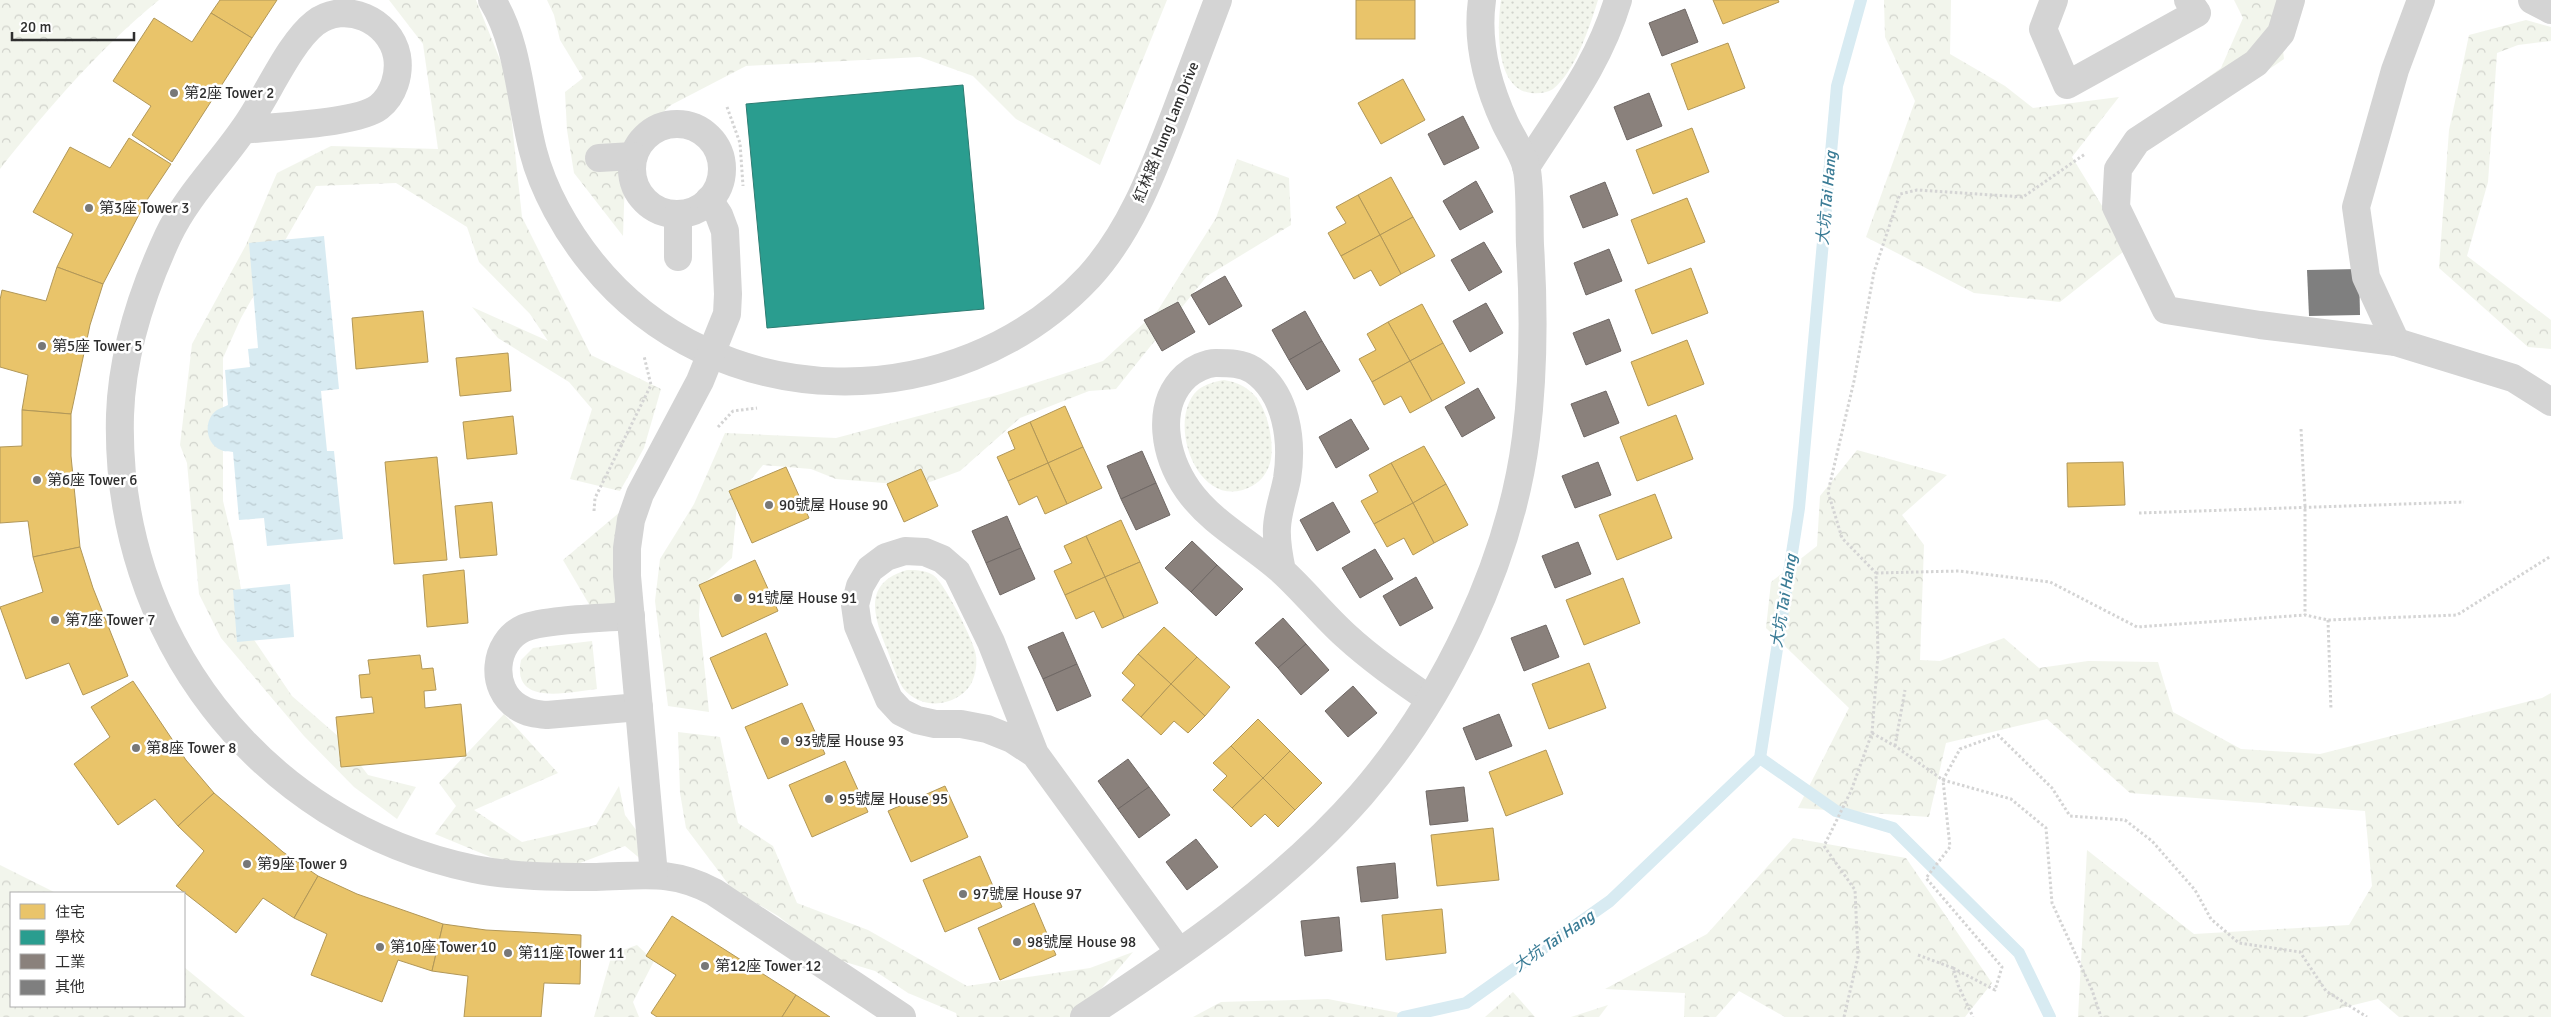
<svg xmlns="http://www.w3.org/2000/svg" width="2551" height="1017" viewBox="0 0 2551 1017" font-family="Signika,'Noto Sans TC',sans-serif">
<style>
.grass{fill:url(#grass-dots)}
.forest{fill:url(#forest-crowns)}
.water{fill:url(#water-ripples)}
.homes{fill:#e9c46a;stroke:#b19758}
.schools{fill:#2a9d8f;stroke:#2c7c72}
.industry{fill:#8a817c;stroke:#6f6865}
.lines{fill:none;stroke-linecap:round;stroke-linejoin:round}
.stream{stroke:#d8ebf2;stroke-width:12}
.building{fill:#7f7f7f}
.path{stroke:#d4d4d4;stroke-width:3;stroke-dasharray:2.5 2.5;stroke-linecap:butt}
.minor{stroke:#d4d4d4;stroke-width:28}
.poi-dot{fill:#787878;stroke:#fff;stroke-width:2}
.labels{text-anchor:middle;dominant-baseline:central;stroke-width:5;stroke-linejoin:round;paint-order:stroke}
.poi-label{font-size:15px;fill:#2f2f2f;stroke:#fff;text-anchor:start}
.street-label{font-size:15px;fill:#2f2f2f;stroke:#fff}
.water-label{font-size:16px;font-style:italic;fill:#397b95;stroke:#fff}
</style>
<defs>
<pattern id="grass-dots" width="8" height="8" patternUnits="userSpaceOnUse" patternTransform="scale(1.25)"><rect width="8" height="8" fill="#f2f5ec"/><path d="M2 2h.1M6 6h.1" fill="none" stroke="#d0d2cb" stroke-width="1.8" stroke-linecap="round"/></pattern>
<pattern id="forest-crowns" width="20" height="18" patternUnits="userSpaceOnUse" patternTransform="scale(1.25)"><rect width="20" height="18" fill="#f2f5ec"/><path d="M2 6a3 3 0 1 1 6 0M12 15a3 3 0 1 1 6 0" fill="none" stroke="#d0d2cb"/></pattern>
<pattern id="water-ripples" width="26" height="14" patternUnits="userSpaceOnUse" patternTransform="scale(1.25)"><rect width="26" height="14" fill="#d8ebf2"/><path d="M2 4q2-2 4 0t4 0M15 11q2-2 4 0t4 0" fill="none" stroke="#bacad0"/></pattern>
</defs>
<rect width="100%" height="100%" fill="#fff"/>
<g class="grass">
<path d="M1501,0H1598C1590,26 1575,72 1553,89C1547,93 1538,94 1531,93C1495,89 1497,27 1501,0Z"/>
<path d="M1224,380C1234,382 1242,384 1251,392C1267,405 1274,440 1271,459C1269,470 1262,481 1252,486C1202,514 1167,430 1194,394C1201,385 1213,382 1224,380Z"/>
<path d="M907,570C917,570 924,570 933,575C944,582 971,636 975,651C978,662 976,674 971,684C957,707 921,711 903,688C896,677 892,662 887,649C874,616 862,583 907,570Z"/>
</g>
<g class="forest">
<path d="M0,0H159C99,49 48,108 0,169Z"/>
<path d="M389,0H476L507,77L522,217L591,355L661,389L644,448L620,491L570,479L592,409L569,382L498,338L472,307L548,341L530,314L479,262L467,227L396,183L316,186L241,318L223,358V501L233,542L248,631L292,696L339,737L368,775L416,787L397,819L354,787L304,736L221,638L199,594L187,463L180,445L192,344L246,245L277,173L331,146L438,149L423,44Z"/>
<path d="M547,0H1167L1100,165L1016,119L973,76L920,57L746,66L671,105L626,147L623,236L574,173L567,130L565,92L583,78L560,40L554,15Z"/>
<path d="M1884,0H1951L1950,54L2005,86L2033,108L2119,97L2072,157L2128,248L2060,302L1974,293L1866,237L1915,101L1885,37Z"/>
<path d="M2234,0H2277L2284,59L2178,131L2157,114L2221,68L2243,18Z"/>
<path d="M2526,20L2551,27V41L2518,45L2497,53L2488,182L2467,256L2551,320V349L2528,347L2439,268L2449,130L2469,35Z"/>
<path d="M1237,159L1289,178L1291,225L1207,276L1116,389L1089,391L1020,418L960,471L919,486L836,479L811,469L763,465L738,495L732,558L701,586L699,615L709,712L668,706L655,601L660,559L694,504L725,433L836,438L1001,394L1103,361L1158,310L1216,218Z"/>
<path d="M1857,450L1947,475L1902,515L1924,545L1920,660L1940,661L2004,638L2039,668L2088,661L2158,662L2173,712L2241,749L2320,754L2542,698L2551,693V1017H2399L2378,999L2305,1017H2078L2087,850L2194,934L2349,925L2372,886L2365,811L2130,793L2047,719L1946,743L1929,817L1798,808L1849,708L1766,628L1771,582L1817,546L1820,496Z"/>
<path d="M620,512V617L596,616L563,560Z"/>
<path d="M592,641L597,689C569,692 511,707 521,660L533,648Z"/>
<path d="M504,714L558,773L474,810L522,842L596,825L619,786L625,815L648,846L649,866L625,846L580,863H505L435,834L456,806L439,783Z"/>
<path d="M678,732L720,737L738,823L773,846L797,903L868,930L967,986L1090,968L1133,952L1077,1017H957L956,1013L908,993L875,971L832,958L778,916L732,889L686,828L680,793Z"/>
<path d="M1793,838L1906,858L1992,983L1965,1017H1785L1739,991L1716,1017H1684L1685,993L1605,989L1707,934Z"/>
<path d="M0,865L56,893H11V1006H184V967L245,1017H0Z"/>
<path d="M637,945L654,961L633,1002L639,1017H594L612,954Z"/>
<path d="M1513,992L1535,1017H1485Z"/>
<path d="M1328,999L1420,1017H1193L1221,1002Z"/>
<path d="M1608,1005L1599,1017H1571Z"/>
</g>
<g class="water">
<path d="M324,236L339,389L321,391L327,451H334L343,539L267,546L264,518L239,520L233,452C229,451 224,452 221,450C205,444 203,420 217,410C220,408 225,407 228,405L225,370L250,367L248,349L258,348L249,243Z"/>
<path d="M290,584L294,637L237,642L233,590Z"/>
</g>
<g class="homes">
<path d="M220,0H277L252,38L211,13Z"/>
<rect x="1356" y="0" width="59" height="39"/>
<path d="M1713,0H1778L1779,2L1723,24Z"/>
<path d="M211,13L252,38L172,162L132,135L151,106L113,81L154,18L192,42Z"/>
<path d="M1728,43L1745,88L1688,110L1671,64Z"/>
<path d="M1403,79L1425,120L1381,144L1358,103Z"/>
<path d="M1692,128L1709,172L1653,194L1636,150Z"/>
<path d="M129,138L171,164L145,203L103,284L57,267L73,234L33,212L70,147L110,168Z"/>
<path d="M1391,177L1413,217L1380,235L1358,195Z"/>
<path d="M1358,195L1380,235L1341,256L1328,233L1346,223L1336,207Z"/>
<path d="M1687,198L1705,242L1648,264L1631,220Z"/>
<path d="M1413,217L1435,256L1401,274L1380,235Z"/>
<path d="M1380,235L1401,274L1380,286L1371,270L1354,279L1341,256Z"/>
<path d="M57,267L103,284L90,325L71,414L22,410L28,375L0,367V300L2,290L46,301Z"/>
<path d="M1691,268L1708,313L1652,334L1635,290Z"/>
<path d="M1422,304L1443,343L1410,361L1388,322Z"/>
<path d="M423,311L428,362L356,369L352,318Z"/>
<path d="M1388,322L1410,361L1372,382L1359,359L1376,350L1367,334Z"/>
<path d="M1687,340L1704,384L1648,406L1631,362Z"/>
<path d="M1443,343L1465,383L1432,401L1410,361Z"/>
<path d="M508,353L511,391L460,396L456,358Z"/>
<path d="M1410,361L1432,401L1410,413L1401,396L1384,405L1372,382Z"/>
<path d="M1065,406L1083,447L1048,463L1030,422Z"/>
<path d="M22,410L71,414V456L80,547L33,557L28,521L0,523V447L22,446Z"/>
<path d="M1676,415L1693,459L1637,481L1620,437Z"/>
<path d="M513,416L517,454L467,459L463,422Z"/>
<path d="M1030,422L1048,463L1008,481L997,457L1015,449L1008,432Z"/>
<path d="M1424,446L1446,484L1413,503L1391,463Z"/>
<path d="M1083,447L1102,488L1067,504L1048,463Z"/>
<path d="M437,457L447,560L394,564L385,462Z"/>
<path d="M2123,462L2125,505L2068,507L2067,463Z"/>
<path d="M1048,463L1067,504L1045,514L1037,496L1019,505L1008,481Z"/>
<path d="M1391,463L1413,503L1374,524L1361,501L1378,492L1369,475Z"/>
<path d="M786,467L809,518L752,543L729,491Z"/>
<path d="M921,469L938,506L904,522L887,484Z"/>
<path d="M1446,484L1468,525L1434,543L1413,503Z"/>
<path d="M1655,494L1672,538L1617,560L1599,515Z"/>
<path d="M492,502L497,555L460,558L455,506Z"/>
<path d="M1413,503L1434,543L1413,555L1404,538L1387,547L1374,524Z"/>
<path d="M1121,520L1140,562L1105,577L1086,536Z"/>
<path d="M1086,536L1105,577L1065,595L1054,571L1072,563L1064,546Z"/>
<path d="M80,547L93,588L128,676L83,695L69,663L26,679L0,607L43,592L33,557Z"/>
<path d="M755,560L778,611L722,637L699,585Z"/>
<path d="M1140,562L1158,603L1124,618L1105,577Z"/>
<path d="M464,570L468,623L427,627L423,575Z"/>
<path d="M1105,577L1124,618L1102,628L1094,611L1076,619L1065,595Z"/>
<path d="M1623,578L1640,623L1584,645L1566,600Z"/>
<path d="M1164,627L1197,657L1171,684L1138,654Z"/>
<path d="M766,633L788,685L732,709L710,658Z"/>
<path d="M1138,654L1171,684L1141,717L1122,700L1135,685L1122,673Z"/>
<path d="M420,655L422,669L433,668L436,690L424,691L425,708L461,704L466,756L341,767L336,717L374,713L372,697L361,698L359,675L370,674L368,660Z"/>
<path d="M1197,657L1230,687L1205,716L1171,684Z"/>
<path d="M1589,663L1606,708L1549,729L1532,684Z"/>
<path d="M133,681L186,760L214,793L178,826L155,799L118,825L74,764L110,737L91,707Z"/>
<path d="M1171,684L1205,716L1188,733L1174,721L1161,735L1141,717Z"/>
<path d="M802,703L825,754L768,779L745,727Z"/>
<path d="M1258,719L1290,751L1263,778L1231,746Z"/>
<path d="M1231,746L1263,778L1232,808L1213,790L1227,776L1213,763Z"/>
<path d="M1546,750L1563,794L1506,816L1489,772Z"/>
<path d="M1290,751L1322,783L1295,810L1263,778Z"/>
<path d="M845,761L868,812L812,837L789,785Z"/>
<path d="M1263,778L1295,810L1278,827L1265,814L1251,827L1232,808Z"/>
<path d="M945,786L968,837L911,862L888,811Z"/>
<path d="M214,793L283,852L318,876L294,918L263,898L236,933L176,886L204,851L178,826Z"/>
<path d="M1493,828L1499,880L1437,886L1431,835Z"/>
<path d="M980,856L1002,907L945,932L923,880Z"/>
<path d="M318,876L357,894L443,924L432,971L398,960L382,1002L311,975L327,934L294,918Z"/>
<path d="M1034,903L1056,955L1000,980L978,928Z"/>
<path d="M1442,909L1446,953L1386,960L1382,915Z"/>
<path d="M672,916L796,995L782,1017H657L651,1013L676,975L646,956Z"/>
<path d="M443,924L486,930L581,935L580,984L544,983L541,1017H464L468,976L432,971Z"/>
<path d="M796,995L830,1017H782Z"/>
</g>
<path class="schools" d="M963,85L984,309L767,328L746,104Z"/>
<g class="industry">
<path d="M1685,9L1698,42L1662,56L1649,23Z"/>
<path d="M1649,93L1662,126L1627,140L1614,107Z"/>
<path d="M1463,116L1479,148L1444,165L1428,134Z"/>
<path d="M1476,181L1493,212L1460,230L1443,201Z"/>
<path d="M1605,182L1618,215L1583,228L1570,196Z"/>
<path d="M1484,242L1502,272L1469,291L1451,260Z"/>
<path d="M1609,249L1622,281L1586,295L1574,263Z"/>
<path d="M1225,276L1242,306L1209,325L1191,295Z"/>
<path d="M1178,302L1195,332L1162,351L1144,320Z"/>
<path d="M1486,303L1503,333L1470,352L1453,321Z"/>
<path d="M1305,311L1322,341L1289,360L1272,330Z"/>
<path d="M1609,319L1621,351L1586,365L1573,333Z"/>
<path d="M1322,341L1340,371L1307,390L1289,360Z"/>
<path d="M1478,388L1495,418L1462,437L1445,407Z"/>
<path d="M1606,391L1619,423L1584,437L1571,404Z"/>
<path d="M1351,419L1369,449L1336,468L1319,437Z"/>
<path d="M1142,451L1156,483L1121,499L1107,466Z"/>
<path d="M1598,462L1611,495L1575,508L1562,476Z"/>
<path d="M1156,483L1170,515L1136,530L1121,499Z"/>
<path d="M1333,502L1350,532L1317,551L1300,520Z"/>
<path d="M1007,516L1021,548L986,563L972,531Z"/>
<path d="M1192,541L1217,565L1191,592L1165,568Z"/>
<path d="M1578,542L1591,574L1555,588L1542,556Z"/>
<path d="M1021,548L1035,579L1000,595L986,563Z"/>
<path d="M1375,549L1393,579L1360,598L1342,568Z"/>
<path d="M1217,565L1243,589L1216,616L1191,592Z"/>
<path d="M1416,577L1433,608L1400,626L1383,596Z"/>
<path d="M1283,618L1306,644L1278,668L1255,643Z"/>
<path d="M1546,625L1559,657L1524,671L1511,638Z"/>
<path d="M1063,632L1077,664L1043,679L1028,647Z"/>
<path d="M1306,644L1329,670L1301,695L1278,668Z"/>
<path d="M1077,664L1091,696L1057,711L1043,679Z"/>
<path d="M1353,686L1377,713L1348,737L1325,711Z"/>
<path d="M1499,714L1512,746L1476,760L1463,728Z"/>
<path d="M1128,759L1149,787L1118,809L1098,781Z"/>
<path d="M1149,787L1170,815L1139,838L1118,809Z"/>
<path d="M1464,787L1468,821L1430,825L1426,791Z"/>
<path d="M1196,839L1218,867L1187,890L1166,862Z"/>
<path d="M1395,863L1398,898L1361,902L1357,867Z"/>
<path d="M1339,917L1342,951L1305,956L1301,921Z"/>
</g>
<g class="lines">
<g class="stream">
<path d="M1760,758L1836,811L1893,828L2019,953L2050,1017"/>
<path d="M1403,1017L1466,1003L1610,901L1760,758L1799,508L1837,86L1861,0"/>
</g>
</g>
<path class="building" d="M2359,269L2360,315L2309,316L2307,270Z"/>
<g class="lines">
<g class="path">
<path d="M727,107L740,143L743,186"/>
<path d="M718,427L733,411L757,408"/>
<path d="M2301,429L2305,506V615"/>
<path d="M594,511L595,498L651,385L644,356"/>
<path d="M2139,513L2464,502"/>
<path d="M1876,573L1959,571L2050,582L2137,627L2305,615L2328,620L2457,615L2551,556"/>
<path d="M2328,620L2331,710"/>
<path d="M1872,733L1895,746L1943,780L2011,799L2046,828L2052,903L2092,990L2101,1017"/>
<path d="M1895,746L1905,690"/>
<path d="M1918,955L1953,968L1958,985L1973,1017"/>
<path d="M1953,968L1995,990L2002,967L1926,878L1950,847L1943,780L1960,749L1998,735L2052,788L2070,816L2125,820L2152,841L2195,890L2211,919L2239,943L2300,952L2326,991L2367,1017"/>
<path d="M1844,1017L1858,957L1855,890L1824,846L1851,791L1872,733L1878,655L1876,573L1842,538L1828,492L1854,381L1874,272L1900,194L1917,190L2023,197L2085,154"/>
</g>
<g class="minor">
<path d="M492,0C519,44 520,101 533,151C543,190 566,231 592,263C716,417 955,420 1089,277C1131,231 1153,171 1175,114C1189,76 1204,38 1218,0"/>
<path d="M2054,0L2043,29L2067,85L2197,13L2188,0"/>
<path d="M2291,0L2281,33L2256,63L2137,141L2118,169L2116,207L2166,310L2260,325L2396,342L2513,378L2551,402"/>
<path d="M2532,0L2551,10"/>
<circle cx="677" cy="169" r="45"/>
<path d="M244,130C274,126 357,124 379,107C394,95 400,74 397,56C390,20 345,0 315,23C288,44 265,101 243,130C218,166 187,196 168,236C142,292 122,353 120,415C114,634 258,824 474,869C514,877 555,877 596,877C642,876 672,869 714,892L902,1017"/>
<path d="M599,158L633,156"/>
<path d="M1526,167C1562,110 1598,66 1618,0"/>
<path d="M678,257V214"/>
<path d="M2396,342L2366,277L2356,207L2395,70L2421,0"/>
<path d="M1282,571C1279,557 1276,542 1277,527C1278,510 1284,495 1287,479C1293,441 1287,393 1253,370C1242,363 1229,363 1216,363C1206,363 1194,369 1186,376C1154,406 1165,457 1188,490C1212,524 1251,543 1282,571C1304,591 1323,615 1345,635C1371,659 1400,679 1429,699"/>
<path d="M631,616C605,618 546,619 524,628C493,642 489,689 518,707C527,713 536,714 547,715L639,707"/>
<path d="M1035,754L1012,739L987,729L961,724H935L917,720L901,712L889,699L858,626L855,605L860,586L870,569L886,557L905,551L925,552L942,559L957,572L991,642L1035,754L1179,952"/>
<path d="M654,875L627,576V548L631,520L640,494L700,381L727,314L728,294L725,231L719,215L709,200"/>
<path d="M1084,1017C1182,953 1283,884 1361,795C1444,699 1510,563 1526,437C1534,373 1534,309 1530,245C1529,224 1531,184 1526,166C1522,152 1511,136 1505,123C1487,84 1476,43 1482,0"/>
</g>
</g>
<g class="poi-dot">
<circle cx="174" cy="93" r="5"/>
<circle cx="89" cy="208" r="5"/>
<circle cx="42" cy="346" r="5"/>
<circle cx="37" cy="480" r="5"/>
<circle cx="769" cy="505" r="5"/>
<circle cx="738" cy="598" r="5"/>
<circle cx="55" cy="620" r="5"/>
<circle cx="785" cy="741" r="5"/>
<circle cx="136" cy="748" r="5"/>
<circle cx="829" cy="799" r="5"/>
<circle cx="247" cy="864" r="5"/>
<circle cx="963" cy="894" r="5"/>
<circle cx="1017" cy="942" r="5"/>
<circle cx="380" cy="947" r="5"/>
<circle cx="508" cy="953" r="5"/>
<circle cx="705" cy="966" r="5"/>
</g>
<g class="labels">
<g class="poi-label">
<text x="184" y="93">第2座 Tower 2</text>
<text x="99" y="208">第3座 Tower 3</text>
<text x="52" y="346">第5座 Tower 5</text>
<text x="47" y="480">第6座 Tower 6</text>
<text x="779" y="505">90號屋 House 90</text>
<text x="748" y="598">91號屋 House 91</text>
<text x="65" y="620">第7座 Tower 7</text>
<text x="795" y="741">93號屋 House 93</text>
<text x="146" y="748">第8座 Tower 8</text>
<text x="839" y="799">95號屋 House 95</text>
<text x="257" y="864">第9座 Tower 9</text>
<text x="973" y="894">97號屋 House 97</text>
<text x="1027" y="942">98號屋 House 98</text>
<text x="390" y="947">第10座 Tower 10</text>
<text x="518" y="953">第11座 Tower 11</text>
<text x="715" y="966">第12座 Tower 12</text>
</g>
<g class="street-label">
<text transform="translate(1166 132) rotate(-68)">紅林路 Hung Lam Drive</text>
</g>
<g class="water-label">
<text transform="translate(1827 198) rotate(-85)">大坑 Tai Hang</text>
<text transform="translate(1784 601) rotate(-81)">大坑 Tai Hang</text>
<text transform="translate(1554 941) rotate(-35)">大坑 Tai Hang</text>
</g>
</g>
<rect x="10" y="892" width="175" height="115" fill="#ffffff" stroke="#acacac"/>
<rect x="20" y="904" width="25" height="15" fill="#e9c46a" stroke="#acacac"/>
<text x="55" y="917" font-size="15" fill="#2f2f2f">住宅</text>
<rect x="20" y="930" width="25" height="15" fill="#2a9d8f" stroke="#acacac"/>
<text x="55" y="942" font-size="15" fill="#2f2f2f">學校</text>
<rect x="20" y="954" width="25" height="15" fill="#8a817c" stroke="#acacac"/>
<text x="55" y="967" font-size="15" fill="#2f2f2f">工業</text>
<rect x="20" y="980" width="25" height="15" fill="#7f7f7f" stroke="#acacac"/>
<text x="55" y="992" font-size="15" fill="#2f2f2f">其他</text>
<path d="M12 32v8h122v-8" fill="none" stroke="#2f2f2f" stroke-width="2.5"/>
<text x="20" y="32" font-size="15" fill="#2f2f2f" stroke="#ffffff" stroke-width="4" paint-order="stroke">20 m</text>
</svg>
